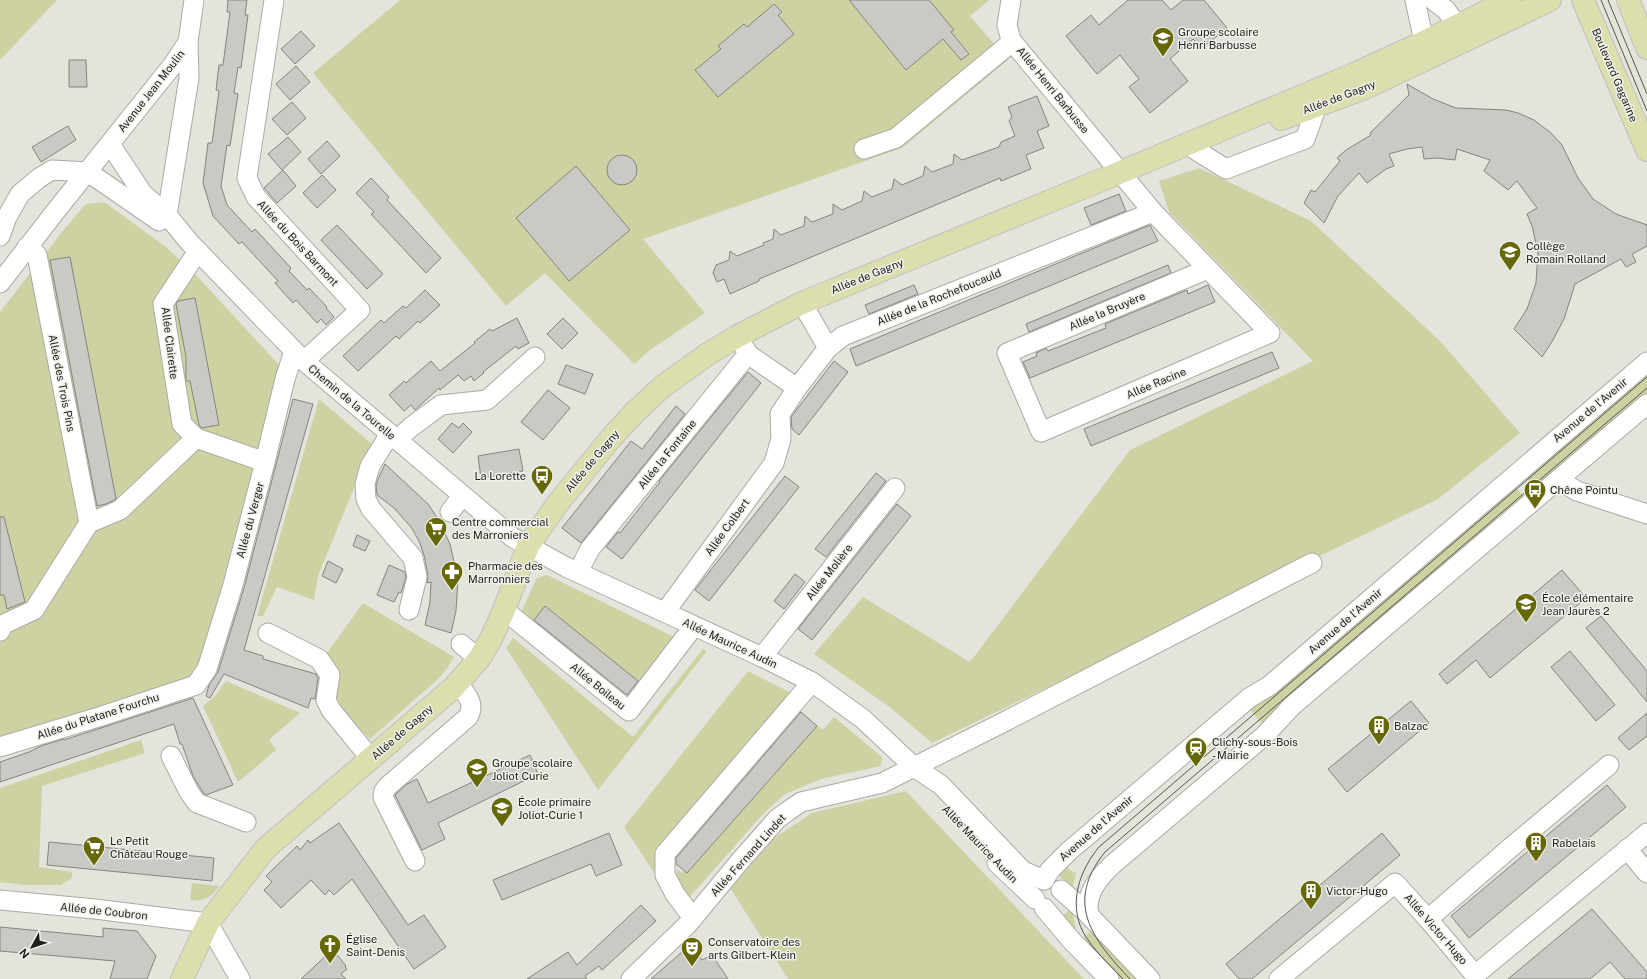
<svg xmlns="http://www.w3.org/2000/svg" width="1647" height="979" viewBox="0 0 1647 979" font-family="'Public Sans',sans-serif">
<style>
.green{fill:#ced2a2}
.building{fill:#c9cac3;stroke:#84857e}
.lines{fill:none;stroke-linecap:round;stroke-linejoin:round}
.minor-casing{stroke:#aaaba4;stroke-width:21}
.major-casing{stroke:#c0c0bf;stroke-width:24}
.minor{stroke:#fff;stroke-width:19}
.major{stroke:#dcdeae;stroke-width:22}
.tram{stroke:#545551;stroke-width:1}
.labels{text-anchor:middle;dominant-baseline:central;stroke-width:3;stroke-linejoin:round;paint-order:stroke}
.poi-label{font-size:11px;fill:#1e1f1c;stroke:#f0f1e9;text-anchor:start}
.street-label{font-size:11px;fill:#1e1f1c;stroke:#f0f1e9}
</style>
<rect width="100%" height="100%" fill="#e3e4dc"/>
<g class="green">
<path d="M0,0H57L0,60Z"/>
<path d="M400,0H989L970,16L1008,60L902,148L643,239L705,313L650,350L634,364L545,273L506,306L313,73Z"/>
<path d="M1199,168L1311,221L1440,341L1520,433L1438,499L932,743L891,708L814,654L863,597L970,662L1130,450L1313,361L1169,212L1159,181Z"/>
<path d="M104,202L166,247L196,275L281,367L203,655L189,680L0,737V312L66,227L86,204Z"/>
<path d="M1647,367V396L1537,491L1523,474Z"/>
<path d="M319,399L372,444L318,576L314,600L277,587L263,616H257Z"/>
<path d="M1512,483L1527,500L1265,727L1248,707Z"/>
<path d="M547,575L676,638L641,683L545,607L532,622L521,612L537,578Z"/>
<path d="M363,603L454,657L448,667L438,679L370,739L333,701L325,656Z"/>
<path d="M513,638L633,737L703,649L707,651L598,790L506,648Z"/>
<path d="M748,671L795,695L659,851L655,874L624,827Z"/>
<path d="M226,681L300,713L269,740L276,750L238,782L203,706L215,696Z"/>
<path d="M834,717L882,757L881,766L821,779L785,794L763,814L688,899L676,882L677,869L682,873L684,871L687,873L817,726L823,730Z"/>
<path d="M141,740L145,753L42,786L39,867L72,872V878L61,885H25L0,882V788Z"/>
<path d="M906,791L1084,979H788L730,888L768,842L812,813Z"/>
<path d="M1065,865L1070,870L1076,873L1072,890L1057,873Z"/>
<path d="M192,883L219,886C212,897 203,902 190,900Z"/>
<path d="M1072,908L1076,931L1073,934L1062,916Z"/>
<path d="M1094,928L1141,979H1116L1080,941Z"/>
</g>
<g class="building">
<path d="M228,0H247L245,15H248L241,68L238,67L234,93L238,94L230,146L227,145L221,186L227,205L252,232L255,229L291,268L289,271L307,290L309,288L327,307L326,308L334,317L326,325L321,319L317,323L296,300L293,303L275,283L278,281L242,242L239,244L213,216L203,183L208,143H212L219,91L216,90L219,65H223L230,12H227Z"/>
<path d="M849,0H929L954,30L951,32L969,54L961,60L943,39L906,70Z"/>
<path d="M1128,0H1162L1171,10L1183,0H1204L1227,28L1201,49L1193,39L1170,59L1188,81L1150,113L1129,87L1139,79L1120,55L1097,74L1066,36L1091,15L1099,25Z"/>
<path d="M774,4L782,12L778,15L794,34L718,97L695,70L721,49L718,46L744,24L747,27Z"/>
<path d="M301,31L315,46L295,64L281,49Z"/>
<path d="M69,60H86L87,87H69Z"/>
<path d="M296,66L310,82L290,100L276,84Z"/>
<path d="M1407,84L1433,99L1456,108L1506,110L1518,113L1534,120L1551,133L1562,145L1578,178L1593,199L1616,214L1647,225V246L1632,254L1636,262L1626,267L1621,259L1575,284L1564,319L1553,340L1542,357L1514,329L1527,309L1536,283L1538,252L1532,226L1527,214L1537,208L1517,181L1508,190L1484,171L1490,160L1457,149L1455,160L1437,158L1424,159L1422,147L1407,149L1389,154L1394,166L1386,169L1367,183L1359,173L1338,196L1324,223L1304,203L1311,190L1315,192L1340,161L1337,158L1346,150L1371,135L1370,133L1409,95Z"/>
<path d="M1037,96L1049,126L1037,131L1044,148L1026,155L1031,169L1001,181L1000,178L759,279V281L730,294L724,279L717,282L713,273L716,265L729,260L730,251L737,256L764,245L763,243L773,239L774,229L781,235L804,226L805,216L812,222L833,214V204L842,210L862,201L864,191L872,197L892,189L894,179L902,185L923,176L925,166L932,172L953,164L954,154L962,160L999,147L1001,142L1015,136L1009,121L1012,117L1008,107Z"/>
<path d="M292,102L306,118L287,135L272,119Z"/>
<path d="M68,126L76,140L41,162L32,147Z"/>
<path d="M288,137L301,152L282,170L268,154Z"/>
<path d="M327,141L340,156L321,174L308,159Z"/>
<circle cx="622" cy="170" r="15"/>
<path d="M576,166L630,230L569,281L516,218Z"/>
<path d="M283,170L296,186L277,203L264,188Z"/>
<path d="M322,175L336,190L317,208L303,193Z"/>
<path d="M371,178L389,197L387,200L441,258L426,273L371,214L374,212L356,193Z"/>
<path d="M1119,194L1126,211L1091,225L1084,208Z"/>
<path d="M337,225L383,274L367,289L321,240Z"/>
<path d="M1150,225L1158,241L856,366L850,349Z"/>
<path d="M70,257L116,499L106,504L97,506L50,260Z"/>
<path d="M1168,265L1171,273L1029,332L1026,324Z"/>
<path d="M914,285L918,294L869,314L865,305Z"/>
<path d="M1208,285L1215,302L1030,378L1023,362L1037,356L1036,353L1046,348L1048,351L1106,328L1105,324L1187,290L1188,294Z"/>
<path d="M425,290L440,305L420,323L418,321L399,339L396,336L358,371L343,356L381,320L384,323L403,306L406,308Z"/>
<path d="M195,298L219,425L202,428L199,425L190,381H186V357L176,304L178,301Z"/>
<path d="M517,318L529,343L518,349L516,346L483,372L484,373L474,381L471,376L464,381L458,375L440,390L439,388L415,410L411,405L404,411L389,395L404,381L406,383L431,361L440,371L475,343L474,342L490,329L492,331Z"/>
<path d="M563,318L578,333L562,349L547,334Z"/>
<path d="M1272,352L1279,368L1091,446L1084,429Z"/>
<path d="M834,361L848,372L799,435L792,429L791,417Z"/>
<path d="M566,365L593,374L585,394L558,384Z"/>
<path d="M748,372L761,383L622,559L606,547L618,532L620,533L660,482L659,481Z"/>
<path d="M548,390L570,408L543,440L521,422Z"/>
<path d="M293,399L313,404L244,650L263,656V659L316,674L318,678L315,699L311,698L308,708L224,674L210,698L206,696L209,685L218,672L244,588Z"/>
<path d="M676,406L685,414L581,543L562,528L631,441L642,449Z"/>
<path d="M452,423L459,428L463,423L472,432L453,453L438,439Z"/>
<path d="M519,449L523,471L481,478L478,456Z"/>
<path d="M385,464L428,504L438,519L450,544L458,580L456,611L451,633L425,625L430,602L431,582L427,583L428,575L424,555L419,541L411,527L394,508L377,495L376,485L378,479Z"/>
<path d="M876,473L886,481L826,557L815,549Z"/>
<path d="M785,476L799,487L709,601L695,590Z"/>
<path d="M897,504L911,516L812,640L798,629Z"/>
<path d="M0,517H4L25,602L7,609L4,595H0Z"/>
<path d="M357,535L370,541L365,551L353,546Z"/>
<path d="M328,561L343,569L336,583L322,576Z"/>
<path d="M389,565L405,572L406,577L401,593L399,592L394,602L377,595Z"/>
<path d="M1562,570L1586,598L1490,678L1476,660L1447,684L1439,674Z"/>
<path d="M795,574L805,582L784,609L774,601Z"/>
<path d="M545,606L638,681L627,695L534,620Z"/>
<path d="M1601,616L1647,671V702L1586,628Z"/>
<path d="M1570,651L1615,705L1596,721L1551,667Z"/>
<path d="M193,698L233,785L206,795L204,794L193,776L182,744H180L174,724L0,782V762L29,752L41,746L64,739V740Z"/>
<path d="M1411,701L1429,723L1347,792L1328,769Z"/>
<path d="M801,712L817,726L687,873L676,864V858Z"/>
<path d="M1647,713V736L1629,750L1618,738Z"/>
<path d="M530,755L538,774L438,823L445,839L422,850L395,795L396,794L407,784L417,779L428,803Z"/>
<path d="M1607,785L1626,807L1469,938L1451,916Z"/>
<path d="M339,823L408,925L424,915L446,947L414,969L352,879L334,895L329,890L325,895L311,880L281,908L264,890L272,882L266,876L297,846L300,850L308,840L310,843Z"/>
<path d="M609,833L622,865L596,876L591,864L502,900L493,880Z"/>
<path d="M1382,833L1400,855L1252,979H1239L1226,964Z"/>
<path d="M49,842L214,858L212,881L47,865Z"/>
<path d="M641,905L656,921L602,970L599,966L585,976L587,979H527L568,952L577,965Z"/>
<path d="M1592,909L1647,972V979H1625L1610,962L1590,979H1508Z"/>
<path d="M0,927L103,937V928L137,931L156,956L147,979H110L115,961L0,951Z"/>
<path d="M690,945L702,960L712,955L728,979H651Z"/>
<path d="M331,951L332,953L334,951L346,966L345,967L347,969L341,974L346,979H301Z"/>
</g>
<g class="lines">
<g class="minor-casing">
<g id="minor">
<path d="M274,0L247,178L256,197L360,310L304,361"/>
<path d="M1011,0L1007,25L1011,40L1153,212L1270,333L1041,432L1007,353L1208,269"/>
<path d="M1415,0L1424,42"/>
<path d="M1433,0L1446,10L1457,25L1454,40"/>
<path d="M110,144L143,194L167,215L190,243L304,361L512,537L566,567L762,657L812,682L863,719L914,767L941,785L1023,871L1044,880"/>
<path d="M864,149L896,138L1012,42"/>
<path d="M1194,149L1226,169L1305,139L1317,106"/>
<path d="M88,172L159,221"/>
<path d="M167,215L189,78L188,42"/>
<path d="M0,236L7,217L20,194L39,178L52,170L88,172"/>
<path d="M27,247L37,255L89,523"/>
<path d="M0,283L55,212L172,66L188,42L194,0"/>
<path d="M802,303L828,348"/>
<path d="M748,354L797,388"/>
<path d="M390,434L370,466L365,484L366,499L371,509L413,558L417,577L409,610"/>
<path d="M196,438L182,424L163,304L198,251"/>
<path d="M397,440L411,427L441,405L487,400L535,357"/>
<path d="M1561,478L1567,485L1577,491L1647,514"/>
<path d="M450,512L462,496"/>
<path d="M578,572L590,549L748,354L738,336"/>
<path d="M504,610L629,711L694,626"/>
<path d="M665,612L774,463L781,439L780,414L797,388L828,348L843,336L1153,212"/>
<path d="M0,631L4,624L34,610L89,523L120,510L196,438L265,462"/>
<path d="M268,633L319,659L330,675L326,700L331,710L371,759"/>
<path d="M461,644L479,659"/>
<path d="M762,657L895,488"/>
<path d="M0,747L102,716L196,685L207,669L233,585L265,462L285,379L294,351"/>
<path d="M171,756L189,792L197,803L246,822"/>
<path d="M1627,849L1647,873"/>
<path d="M415,861L383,797L384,791L388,786L468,717C476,703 466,694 458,684"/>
<path d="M997,863L1035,899"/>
<path d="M1044,880L1050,870L1069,851L1249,698L1269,686L1647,362"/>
<path d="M1061,890L1085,911L1150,979"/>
<path d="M0,900L95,909L208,923L240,979"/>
<path d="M1044,908L1072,941L1109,979"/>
<path d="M1089,915C1084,895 1098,878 1112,865L1264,736L1292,706L1647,404"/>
<path d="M693,918L675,894L665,875V854L812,682"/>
<path d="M1428,919L1516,843L1609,765"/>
<path d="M631,979L688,924L740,861L777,819L788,811L801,802L882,783L1004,722L1312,563"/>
<path d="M1279,979L1395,883L1428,919L1475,975L1647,833"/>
</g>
</g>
<g class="major-casing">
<g id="major">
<path d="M1583,0L1647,150"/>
<path d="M1628,0L1647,48"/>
<path d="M1281,119L1365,88L1550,0"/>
<path d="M182,979L208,923L265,849L453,688L479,659L491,639L504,610L528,546L558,503L611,438L635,412L663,386L708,354L738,336L802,303L1121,172L1352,75L1424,42L1510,0"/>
</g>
</g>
<use href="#minor" class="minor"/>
<use href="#major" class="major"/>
<g class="tram">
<path d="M1601,0L1647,111"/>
<path d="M1608,0L1647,94"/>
<path d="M1123,979C1109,964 1093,950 1083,932C1068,902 1080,870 1099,847L1647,377"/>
<path d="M1130,979C1092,939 1064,903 1105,852L1647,388"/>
</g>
</g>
<defs>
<g id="school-pin" transform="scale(1.15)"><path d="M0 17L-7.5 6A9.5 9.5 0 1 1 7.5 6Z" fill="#666806" stroke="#f0f1e9"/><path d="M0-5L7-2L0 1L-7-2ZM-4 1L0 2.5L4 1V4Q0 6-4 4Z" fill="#fff"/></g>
<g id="bus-pin" transform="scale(1.15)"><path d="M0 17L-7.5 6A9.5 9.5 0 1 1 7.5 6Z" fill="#666806" stroke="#f0f1e9"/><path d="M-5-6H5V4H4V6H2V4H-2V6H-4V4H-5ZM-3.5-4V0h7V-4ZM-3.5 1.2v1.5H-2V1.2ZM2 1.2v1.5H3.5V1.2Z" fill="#fff"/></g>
<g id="supermarket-pin" transform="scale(1.15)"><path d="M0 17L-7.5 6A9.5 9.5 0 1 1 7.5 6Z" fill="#666806" stroke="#f0f1e9"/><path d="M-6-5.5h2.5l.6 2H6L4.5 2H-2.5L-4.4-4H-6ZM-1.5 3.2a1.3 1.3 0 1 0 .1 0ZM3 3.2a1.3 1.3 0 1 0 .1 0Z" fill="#fff"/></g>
<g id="pharmacy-pin" transform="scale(1.15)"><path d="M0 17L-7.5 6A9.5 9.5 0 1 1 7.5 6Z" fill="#666806" stroke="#f0f1e9"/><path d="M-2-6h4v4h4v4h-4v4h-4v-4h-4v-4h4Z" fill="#fff"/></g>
<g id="building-pin" transform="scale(1.15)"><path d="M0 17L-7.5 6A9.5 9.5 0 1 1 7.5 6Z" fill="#666806" stroke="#f0f1e9"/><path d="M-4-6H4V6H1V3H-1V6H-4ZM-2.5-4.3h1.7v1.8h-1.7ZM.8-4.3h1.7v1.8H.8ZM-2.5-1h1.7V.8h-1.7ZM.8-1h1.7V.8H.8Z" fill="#fff"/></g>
<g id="station-pin" transform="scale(1.15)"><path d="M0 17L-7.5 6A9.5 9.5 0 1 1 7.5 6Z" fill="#666806" stroke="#f0f1e9"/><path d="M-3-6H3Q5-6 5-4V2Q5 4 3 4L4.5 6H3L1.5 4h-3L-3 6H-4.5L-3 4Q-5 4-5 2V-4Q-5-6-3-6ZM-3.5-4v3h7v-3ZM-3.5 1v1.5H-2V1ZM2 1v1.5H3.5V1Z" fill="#fff"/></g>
<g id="church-pin" transform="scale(1.15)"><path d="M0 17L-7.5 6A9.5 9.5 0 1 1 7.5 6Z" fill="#666806" stroke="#f0f1e9"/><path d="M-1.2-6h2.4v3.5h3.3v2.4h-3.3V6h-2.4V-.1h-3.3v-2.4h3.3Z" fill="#fff"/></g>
<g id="theatre-pin" transform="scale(1.15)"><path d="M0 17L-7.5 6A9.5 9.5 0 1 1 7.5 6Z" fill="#666806" stroke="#f0f1e9"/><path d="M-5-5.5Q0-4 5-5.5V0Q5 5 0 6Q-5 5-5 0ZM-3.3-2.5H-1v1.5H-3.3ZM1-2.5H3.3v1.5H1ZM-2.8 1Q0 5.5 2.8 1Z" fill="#fff"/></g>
</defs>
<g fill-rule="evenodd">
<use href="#school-pin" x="1163" y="38"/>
<use href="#school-pin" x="1510" y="252"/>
<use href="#bus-pin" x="542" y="476"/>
<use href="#bus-pin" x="1535" y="490"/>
<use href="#supermarket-pin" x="436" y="528"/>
<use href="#pharmacy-pin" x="452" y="572"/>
<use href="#school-pin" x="1526" y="604"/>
<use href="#building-pin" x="1379" y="726"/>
<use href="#station-pin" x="1196" y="748"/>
<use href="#school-pin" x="477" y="769"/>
<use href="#school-pin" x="502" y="808"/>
<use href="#building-pin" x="1536" y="843"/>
<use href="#supermarket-pin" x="94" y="847"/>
<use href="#building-pin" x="1311" y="891"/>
<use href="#church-pin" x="330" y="945"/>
<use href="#theatre-pin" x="692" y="948"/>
</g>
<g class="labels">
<g class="poi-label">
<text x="1178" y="32">Groupe scolaire<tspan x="1178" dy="13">Henri Barbusse</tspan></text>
<text x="1526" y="246">Collège<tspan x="1526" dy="13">Romain Rolland</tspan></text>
<text x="526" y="476" text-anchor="end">La Lorette</text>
<text x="1550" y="490">Chêne Pointu</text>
<text x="452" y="522">Centre commercial<tspan x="452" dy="13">des Marroniers</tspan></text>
<text x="468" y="566">Pharmacie des<tspan x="468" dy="13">Marronniers</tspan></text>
<text x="1542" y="598">École élémentaire<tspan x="1542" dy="13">Jean Jaurès 2</tspan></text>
<text x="1394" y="726">Balzac</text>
<text x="1212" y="742">Clichy-sous-Bois<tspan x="1212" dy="13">- Mairie</tspan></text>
<text x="492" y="763">Groupe scolaire<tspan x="492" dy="13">Joliot Curie</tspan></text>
<text x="518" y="802">École primaire<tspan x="518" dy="13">Joliot-Curie 1</tspan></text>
<text x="110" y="841">Le Petit<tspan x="110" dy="13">Château Rouge</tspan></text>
<text x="1552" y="843">Rabelais</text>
<text x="1326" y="891">Victor-Hugo</text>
<text x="346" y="939">Église<tspan x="346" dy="13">Saint-Denis</tspan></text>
<text x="708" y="942">Conservatoire des<tspan x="708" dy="13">arts Gilbert-Klein</tspan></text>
</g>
<g class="street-label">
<text transform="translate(1615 75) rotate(67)">Boulevard Gagarine</text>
<text transform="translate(1053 90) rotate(51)">Allée Henri Barbusse</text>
<text transform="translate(151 91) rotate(-52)">Avenue Jean Moulin</text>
<text transform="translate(1339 97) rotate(-21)">Allée de Gagny</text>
<text transform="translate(298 243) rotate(47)">Allée du Bois Barmont</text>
<text transform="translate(867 276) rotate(-22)">Allée de Gagny</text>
<text transform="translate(939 297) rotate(-22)">Allée de la Rochefoucauld</text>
<text transform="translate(1107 311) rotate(-23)">Allée la Bruyère</text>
<text transform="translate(170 343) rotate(83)">Allée Clairette</text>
<text transform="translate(62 383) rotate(79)">Allée des Trois Pins</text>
<text transform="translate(1156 383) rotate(-23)">Allée Racine</text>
<text transform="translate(352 402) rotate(40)">Chemin de la Tourelle</text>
<text transform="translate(1590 410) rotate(-40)">Avenue de l'Avenir</text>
<text transform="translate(667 454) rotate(-51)">Allée la Fontaine</text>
<text transform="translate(592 461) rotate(-50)">Allée de Gagny</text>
<text transform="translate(250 520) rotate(-75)">Allée du Verger</text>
<text transform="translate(727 527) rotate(-54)">Allée Colbert</text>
<text transform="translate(829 572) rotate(-52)">Allée Molière</text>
<text transform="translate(1345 621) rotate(-41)">Avenue de l'Avenir</text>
<text transform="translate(730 643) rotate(25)">Allée Maurice Audin</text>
<text transform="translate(598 686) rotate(39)">Allée Boileau</text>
<text transform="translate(98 716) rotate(-18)">Allée du Platane Fourchu</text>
<text transform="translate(402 732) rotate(-41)">Allée de Gagny</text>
<text transform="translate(1096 828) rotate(-41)">Avenue de l'Avenir</text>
<text transform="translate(980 844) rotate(46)">Allée Maurice Audin</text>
<text transform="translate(748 855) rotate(-48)">Allée Fernand Lindet</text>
<text transform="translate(104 911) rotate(6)">Allée de Coubron</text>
<text transform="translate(1436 929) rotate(49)">Allée Victor Hugo</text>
</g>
</g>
<g transform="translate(32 947) rotate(230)" stroke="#f0f1e9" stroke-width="3" paint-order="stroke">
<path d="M0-3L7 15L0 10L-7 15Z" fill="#1e1f1c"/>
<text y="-6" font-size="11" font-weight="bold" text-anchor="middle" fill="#1e1f1c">N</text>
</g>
</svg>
